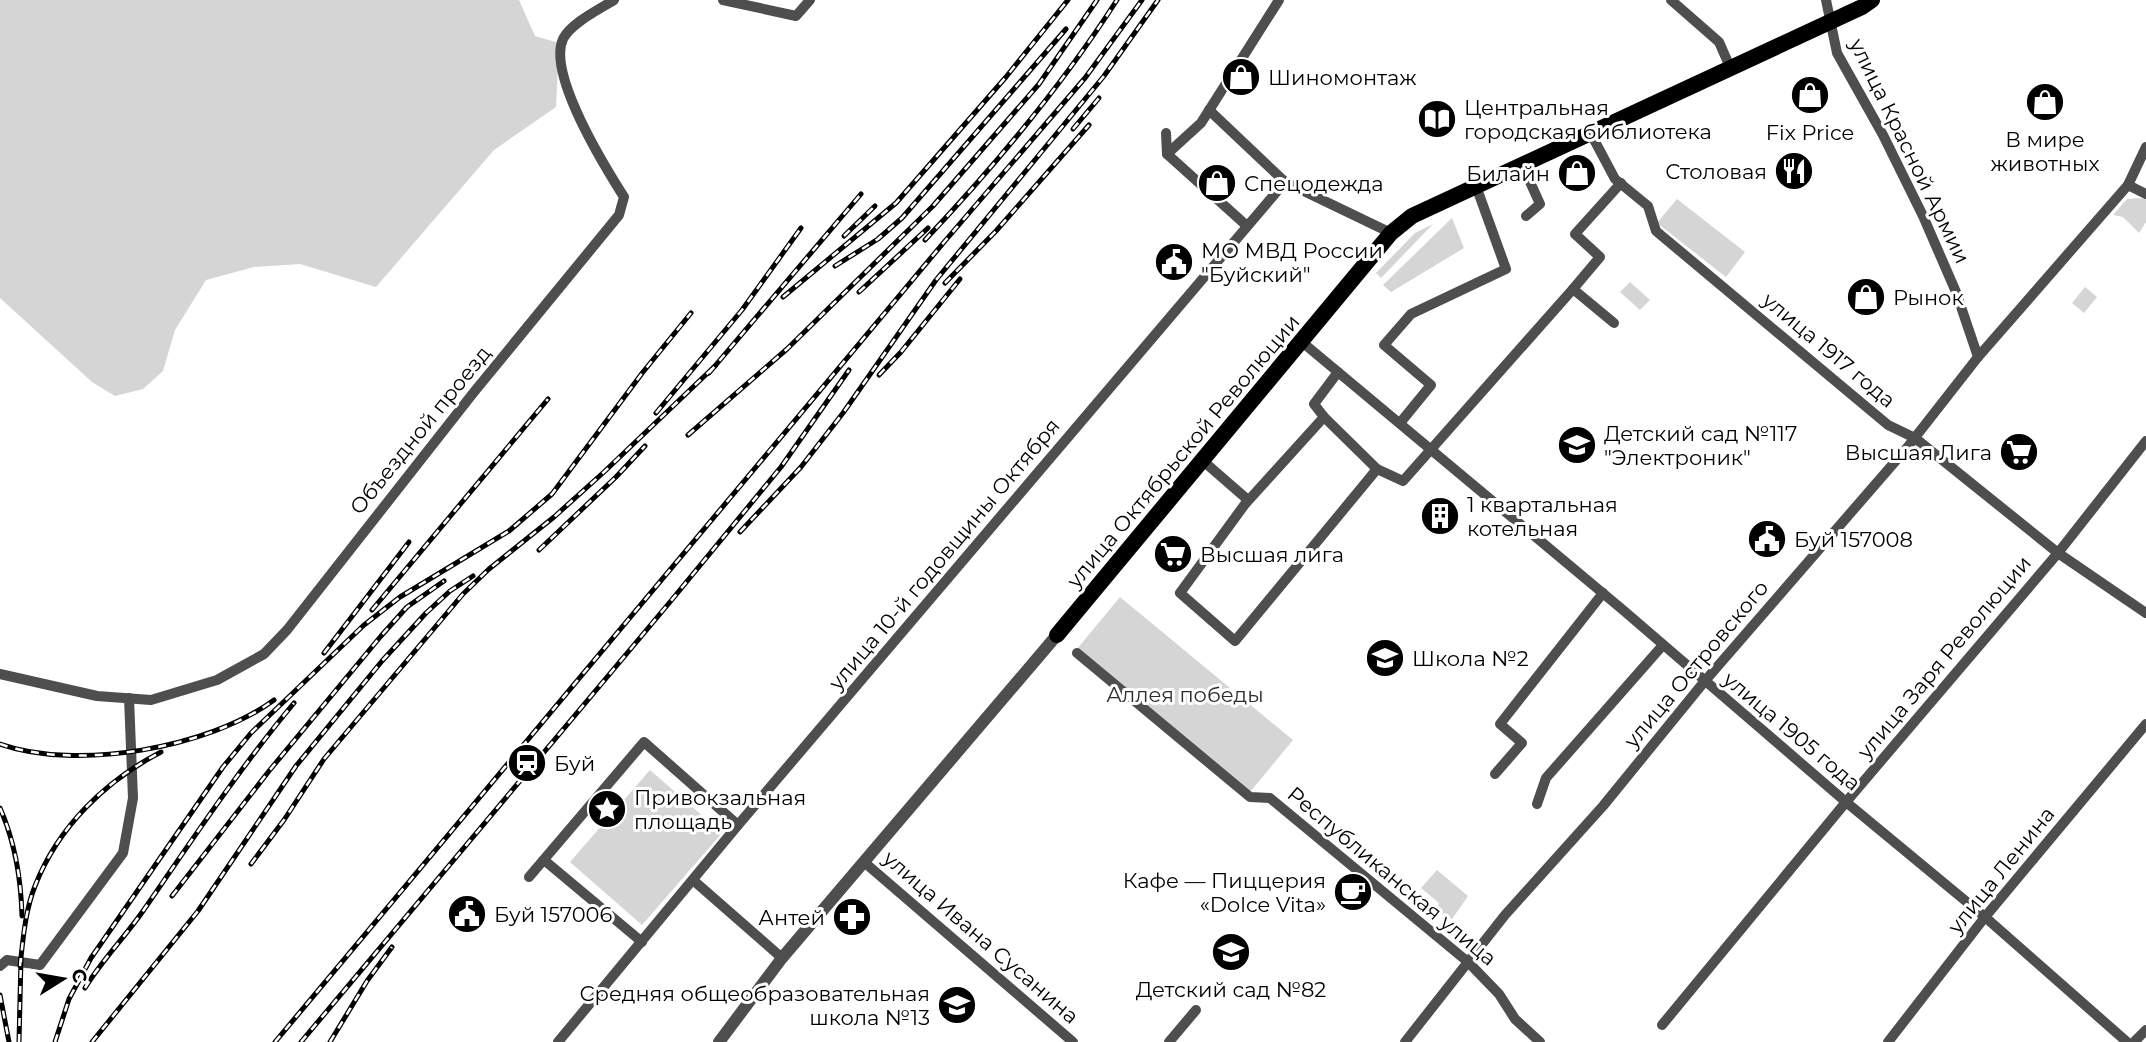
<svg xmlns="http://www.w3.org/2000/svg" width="2146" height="1042" viewBox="0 0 2146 1042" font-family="Montserrat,sans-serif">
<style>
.green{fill:#d5d5d5}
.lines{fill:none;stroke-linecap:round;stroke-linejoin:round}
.minor{stroke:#4e4e4e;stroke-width:10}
.tertiary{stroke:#4e4e4e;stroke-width:12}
.primary{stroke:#000;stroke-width:16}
.rail-casing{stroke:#000;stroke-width:5}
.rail{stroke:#fff;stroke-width:2.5;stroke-dasharray:8;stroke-linecap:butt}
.labels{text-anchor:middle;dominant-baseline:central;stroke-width:6;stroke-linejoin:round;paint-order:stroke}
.poi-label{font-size:21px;fill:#000;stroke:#fff;text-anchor:start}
.street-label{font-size:21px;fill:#000;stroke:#fff}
.park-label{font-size:21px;fill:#2c2c2c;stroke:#fff}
</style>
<rect width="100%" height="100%" fill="#fff"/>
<g class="green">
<path d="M0,0H519L535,36L559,43L556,107L494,150L376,287L300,264L254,267L206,280L175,330L163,371L143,389L115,396L92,382L0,298Z"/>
<path d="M2138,198L2146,199V222L2139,233L2123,217L2113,215L2127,199Z"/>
<path d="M1677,199L1745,252L1726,277L1657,223Z"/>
<path d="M1452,218L1464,248L1391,292L1383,285Z"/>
<path d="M1433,224L1381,278L1376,273L1415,233Z"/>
<path d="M1630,282L1650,300L1640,310L1620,292Z"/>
<path d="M2085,287L2097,297L2084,313L2072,303Z"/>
<path d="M1120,597L1293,740L1250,792L1077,649Z"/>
<path d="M650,770L722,833L642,925L570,862Z"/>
<path d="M1437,870L1468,896L1452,919L1437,910L1439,903L1421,888Z"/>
</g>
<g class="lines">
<g class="minor">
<path d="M723,0L796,16L810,0"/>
<path d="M1671,0L1719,42L1730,67"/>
<path d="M1826,0L1837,53L1883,135L1923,216L1956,292L1978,357"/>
<path d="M1209,110L1285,182L1391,233"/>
<path d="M1590,132L1615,179L1648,206L1656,231L1888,425L1915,438L2058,553L2146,613"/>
<path d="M1166,133L1167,154L1247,226"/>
<path d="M1167,154L1201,123L1279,0"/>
<path d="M1522,164L1540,204L1526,216"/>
<path d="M2128,185L2146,194"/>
<path d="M1573,289L1614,323"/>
<path d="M1302,342L1623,610L1846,802L1985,917L2127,1042"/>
<path d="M1324,417L1377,469"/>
<path d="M1400,423L1431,385L1384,345L1411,314L1506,269L1476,186"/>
<path d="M1202,460L1248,500L1180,593L1235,641L1377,469L1403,481L1573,289L1600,257L1575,234L1621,183"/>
<path d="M1247,502L1324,417L1314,404L1338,372"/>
<path d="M1077,653L1250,797L1270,798L1468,962L1499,994L1515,1019L1540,1042"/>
<path d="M0,674L97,696L151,700L217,680L264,654L287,630L474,392L619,215L624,197C605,167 547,74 563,39C571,23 600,9 614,0"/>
<path d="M1495,774L1522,743L1500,724L1603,593"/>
<path d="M1537,804L1546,778L1663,645"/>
<path d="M544,860L642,942"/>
<path d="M864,862L1073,1042"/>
<path d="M529,877L644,742L738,825"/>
<path d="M693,880L782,958"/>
<path d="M0,966L7,960L40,965L123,853L133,798L129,698"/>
<path d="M1662,1025L1846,802L2058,553L2146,441"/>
<path d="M558,1042L738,825L1285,182"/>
<path d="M1169,1042L1196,1010"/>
<path d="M1405,1042L1505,915L1603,806L1704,682L1906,449L1978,357L2128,185L2146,147"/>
<path d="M1888,1042L1985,917L2146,724"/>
<path d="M2134,1042L2146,1030"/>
</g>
<path class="tertiary" d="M719,1042L782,958L1057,635"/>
<path class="primary" d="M1057,635L1391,233L1412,216L1862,7L1872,0"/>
<g class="rail-casing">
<g id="rail">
<path d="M1073,129L1099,98"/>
<path d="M844,236L875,206"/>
<path d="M925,240C993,168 1063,84 1117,0"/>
<path d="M835,266L878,239L902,218L1066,29"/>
<path d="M945,283L996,231L1089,125"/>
<path d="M859,292L928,228"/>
<path d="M783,297L896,203L1006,77L1068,0"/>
<path d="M709,373L861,194"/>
<path d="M879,375L901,352L960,279"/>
<path d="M656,413L742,310L801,228"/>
<path d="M688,435L787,349L933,206L1039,84L1097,0"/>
<path d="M740,532L801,467L843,413L936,280L1104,76L1158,0"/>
<path d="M539,550L616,477L645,446"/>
<path d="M372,610L548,399"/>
<path d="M324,653L409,542"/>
<path d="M0,744C77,771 209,748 274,700"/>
<path d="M0,808C15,842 21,878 22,916"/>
<path d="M251,864L284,820L324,759L463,594L489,569L554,517L604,472L715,366"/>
<path d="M172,896L269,771L381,636L407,607L444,581"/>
<path d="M20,966C23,940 25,911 35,886C58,827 105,781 161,752"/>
<path d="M85,988C102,960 125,937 143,911C192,840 239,769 294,703"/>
<path d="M0,995L9,1042"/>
<path d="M19,1042L21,958"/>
<path d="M55,1042L69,999L91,958L223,767L251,733L364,625L400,597L509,531L552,494L643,372L691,313"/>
<path d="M92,1042L198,911L296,766L382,661L426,613L450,591L473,576"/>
<path d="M275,1042L945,241L1085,78L1142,0"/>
<path d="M301,1042L670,602L781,467L849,370"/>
<path d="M330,1042L367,981L392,947"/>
</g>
</g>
<use href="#rail" class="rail"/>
</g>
<defs>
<g id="shop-disc" transform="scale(2.0125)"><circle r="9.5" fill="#000" stroke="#fff"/><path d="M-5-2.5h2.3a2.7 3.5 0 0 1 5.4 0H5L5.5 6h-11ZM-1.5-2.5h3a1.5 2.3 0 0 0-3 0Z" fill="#fff"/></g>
<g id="library-disc" transform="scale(2.0125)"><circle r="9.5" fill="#000" stroke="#fff"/><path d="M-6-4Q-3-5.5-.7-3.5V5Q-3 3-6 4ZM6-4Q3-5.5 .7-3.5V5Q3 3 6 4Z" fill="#fff"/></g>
<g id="restaurant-disc" transform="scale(2.0125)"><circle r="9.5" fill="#000" stroke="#fff"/><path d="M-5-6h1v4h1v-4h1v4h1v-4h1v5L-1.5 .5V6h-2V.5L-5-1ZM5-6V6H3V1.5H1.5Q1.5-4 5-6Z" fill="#fff"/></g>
<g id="civic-disc" transform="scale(2.0125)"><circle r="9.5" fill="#000" stroke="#fff"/><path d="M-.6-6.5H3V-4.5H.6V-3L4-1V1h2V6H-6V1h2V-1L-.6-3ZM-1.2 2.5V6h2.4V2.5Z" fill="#fff"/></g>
<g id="school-disc" transform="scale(2.0125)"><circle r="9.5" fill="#000" stroke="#fff"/><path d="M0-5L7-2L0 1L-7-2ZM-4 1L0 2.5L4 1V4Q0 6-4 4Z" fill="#fff"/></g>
<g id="supermarket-disc" transform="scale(2.0125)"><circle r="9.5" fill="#000" stroke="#fff"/><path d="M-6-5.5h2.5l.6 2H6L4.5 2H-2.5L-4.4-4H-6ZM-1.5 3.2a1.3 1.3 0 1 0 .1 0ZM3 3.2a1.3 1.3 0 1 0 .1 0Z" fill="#fff"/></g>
<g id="building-disc" transform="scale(2.0125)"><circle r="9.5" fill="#000" stroke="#fff"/><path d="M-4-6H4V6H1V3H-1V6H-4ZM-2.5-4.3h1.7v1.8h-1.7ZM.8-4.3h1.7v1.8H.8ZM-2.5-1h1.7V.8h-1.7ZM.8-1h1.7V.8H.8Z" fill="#fff"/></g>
<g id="station-disc" transform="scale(2.0125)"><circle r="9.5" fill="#000" stroke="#fff"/><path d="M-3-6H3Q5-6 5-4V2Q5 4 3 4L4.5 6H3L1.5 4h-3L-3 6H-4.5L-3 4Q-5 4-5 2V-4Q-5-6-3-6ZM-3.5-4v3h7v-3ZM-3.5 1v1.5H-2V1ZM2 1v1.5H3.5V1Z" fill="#fff"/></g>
<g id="sight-disc" transform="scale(2.0125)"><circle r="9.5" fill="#000" stroke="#fff"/><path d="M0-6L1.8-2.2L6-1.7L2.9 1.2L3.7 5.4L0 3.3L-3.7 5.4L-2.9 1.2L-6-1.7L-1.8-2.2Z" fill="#fff"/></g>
<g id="cafe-disc" transform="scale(2.0125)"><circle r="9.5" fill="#000" stroke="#fff"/><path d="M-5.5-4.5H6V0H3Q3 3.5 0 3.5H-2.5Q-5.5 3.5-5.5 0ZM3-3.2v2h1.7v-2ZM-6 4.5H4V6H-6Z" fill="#fff"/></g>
<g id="pharmacy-disc" transform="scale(2.0125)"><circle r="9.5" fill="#000" stroke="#fff"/><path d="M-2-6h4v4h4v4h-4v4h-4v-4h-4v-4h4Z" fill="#fff"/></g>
</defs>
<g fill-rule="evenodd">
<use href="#shop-disc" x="1241" y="77"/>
<use href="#shop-disc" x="1810" y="95"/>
<use href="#shop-disc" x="2045" y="102"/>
<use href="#library-disc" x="1437" y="119"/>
<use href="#restaurant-disc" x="1794" y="171"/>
<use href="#shop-disc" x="1577" y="173"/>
<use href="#shop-disc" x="1217" y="183"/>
<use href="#civic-disc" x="1174" y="262"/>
<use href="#shop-disc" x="1866" y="297"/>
<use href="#school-disc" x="1577" y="445"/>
<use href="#supermarket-disc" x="2019" y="452"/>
<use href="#building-disc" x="1440" y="516"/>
<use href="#civic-disc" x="1767" y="539"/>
<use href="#supermarket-disc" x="1173" y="554"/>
<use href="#school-disc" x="1385" y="658"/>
<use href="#station-disc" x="527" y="763"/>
<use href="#sight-disc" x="607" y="809"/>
<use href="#cafe-disc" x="1353" y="892"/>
<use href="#civic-disc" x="467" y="914"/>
<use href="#pharmacy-disc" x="852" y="917"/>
<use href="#school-disc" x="1231" y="952"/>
<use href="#school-disc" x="957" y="1005"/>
</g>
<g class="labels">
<g class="poi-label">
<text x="1268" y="77">Шиномонтаж</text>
<text x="1464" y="107">Центральная<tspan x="1464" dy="24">городская библиотека</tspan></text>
<text x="1810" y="132" text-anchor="middle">Fix Price</text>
<text x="2045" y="139" text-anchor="middle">В мире<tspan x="2045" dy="24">животных</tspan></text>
<text x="1767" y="171" text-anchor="end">Столовая</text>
<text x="1550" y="173" text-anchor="end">Билайн</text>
<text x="1244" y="183">Спецодежда</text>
<text x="1201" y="250">МО МВД России<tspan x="1201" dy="24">"Буйский"</tspan></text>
<text x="1893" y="297">Рынок</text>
<text x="1604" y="433">Детский сад №117<tspan x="1604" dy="24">"Электроник"</tspan></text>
<text x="1992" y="452" text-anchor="end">Высшая Лига</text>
<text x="1467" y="504">1 квартальная<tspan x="1467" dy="24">котельная</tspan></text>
<text x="1794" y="539">Буй 157008</text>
<text x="1200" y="554">Высшая лига</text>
<text x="1412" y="658">Школа №2</text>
<text x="554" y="763">Буй</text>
<text x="634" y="797">Привокзальная<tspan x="634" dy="24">площадь</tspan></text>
<text x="1326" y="880" text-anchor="end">Кафе — Пиццерия<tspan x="1326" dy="24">«Dolce Vita»</tspan></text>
<text x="494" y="914">Буй 157006</text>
<text x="825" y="917" text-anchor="end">Антей</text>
<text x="1231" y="989" text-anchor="middle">Детский сад №82</text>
<text x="930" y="993" text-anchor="end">Средняя общеобразовательная<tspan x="930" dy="24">школа №13</tspan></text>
</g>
<g class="street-label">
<text transform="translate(1910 151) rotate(64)">улица Красной Армии</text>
<text transform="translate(1829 350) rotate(40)">улица 1917 года</text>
<text transform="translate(420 430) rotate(-51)">Объездной проезд</text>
<text transform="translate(1183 451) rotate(-50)">улица Октябрьской Революции</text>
<text transform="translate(944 554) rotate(-50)">улица 10-й годовщины Октября</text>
<text transform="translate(1944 657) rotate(-50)">улица Заря Революции</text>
<text transform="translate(1696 664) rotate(-50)">улица Островского</text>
<text transform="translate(1792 731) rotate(40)">улица 1905 года</text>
<text transform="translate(2001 870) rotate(-51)">улица Ленина</text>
<text transform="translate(1392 876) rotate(40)">Республиканская улица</text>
<text transform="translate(981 937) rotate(41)">улица Ивана Сусанина</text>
</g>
<g class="park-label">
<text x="1185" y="694">Аллея победы</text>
</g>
</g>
<g transform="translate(63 979) rotate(79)" stroke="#ffffff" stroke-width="5" paint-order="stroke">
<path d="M0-5L12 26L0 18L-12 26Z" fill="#000000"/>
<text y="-10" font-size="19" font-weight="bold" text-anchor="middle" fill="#000000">С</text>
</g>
</svg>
